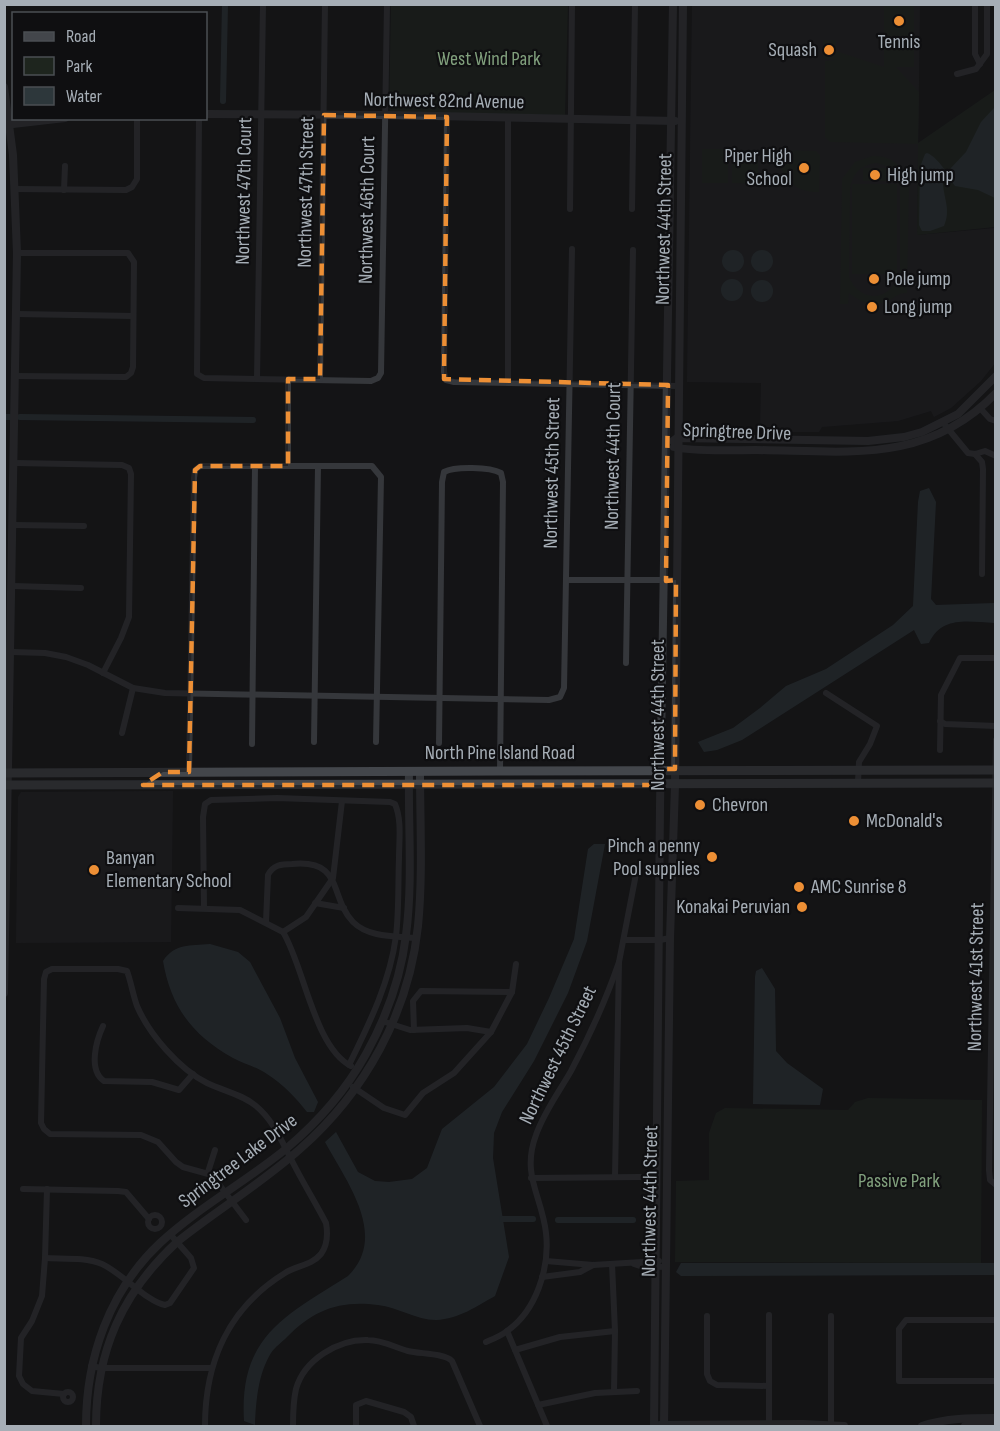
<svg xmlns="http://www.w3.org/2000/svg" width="1000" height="1431" viewBox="0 0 1000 1431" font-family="'Sofia Sans Condensed',sans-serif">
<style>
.built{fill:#202023}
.green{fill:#1e251e;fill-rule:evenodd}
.water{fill:#2d373b}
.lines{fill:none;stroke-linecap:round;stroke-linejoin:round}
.canal{stroke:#2d373b;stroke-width:6}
.minor{stroke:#35373b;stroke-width:6}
.tertiary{stroke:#35373b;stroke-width:8}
.secondary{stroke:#43464b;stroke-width:9}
.marked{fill:none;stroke:#ed8f35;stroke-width:4.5;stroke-dasharray:12 8;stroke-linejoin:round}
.poi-dot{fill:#ed8f35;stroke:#0f0f11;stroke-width:2}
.labels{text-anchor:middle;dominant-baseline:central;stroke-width:4.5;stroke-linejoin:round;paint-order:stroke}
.poi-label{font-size:20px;fill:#a6aeb6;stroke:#0f0f11;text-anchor:start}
.park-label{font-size:20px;fill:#81a07d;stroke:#0f0f11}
.street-label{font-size:20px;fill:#a6aeb6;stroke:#0f0f11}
</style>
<rect width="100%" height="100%" fill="#141416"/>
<g class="built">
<path d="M692,5H920L917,235L995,228L996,362L981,381L951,408L934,417L931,411L898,421L822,427L819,432H760L761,383L687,382Z"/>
<path d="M173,791L171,942L16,943L18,797L21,792Z"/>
</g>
<g class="green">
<path d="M391,5H568L565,115L389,112Z"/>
<path d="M884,5H914V67H896L919,92L918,143L995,90V227L917,235L918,144L830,142L825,137V61L836,60L823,59V40H836V51L884,67Z"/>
<rect x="702" y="149" width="26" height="34"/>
<path d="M732,150H758V184L732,183Z"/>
<path d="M778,150L816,151L820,155L819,192C793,193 778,175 778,150Z"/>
<path d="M872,156C894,155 904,168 909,188L907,293C898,293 897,296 890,300C875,308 861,303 849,293L848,304H840L842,179L855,162ZM876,163C888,165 895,171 900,182V270C895,300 861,306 849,277L850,191C851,175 860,165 876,163Z"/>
<rect x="863" y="168" width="25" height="13"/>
<rect x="852" y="184" width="45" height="90"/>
<path d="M868,1098L982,1100L981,1263L675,1262L676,1181L709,1180V1133L716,1113L725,1108L848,1110L855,1102Z"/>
</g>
<g class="water">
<path d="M994,108H995V198L978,190L955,186C950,180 950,176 950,169L966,152L981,122Z"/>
<path d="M927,153C933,155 941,164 944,169C946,174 943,179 943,184C944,199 951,210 944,226L930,231H922L919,225L920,167L925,154Z"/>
<circle cx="733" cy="261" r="11"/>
<circle cx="762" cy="261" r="11"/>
<circle cx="732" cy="290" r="11"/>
<circle cx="762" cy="291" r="11"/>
<path d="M929,488L936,502L931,599L936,605L995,603V623C969,622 942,615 929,643L921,644L914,630L742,740L717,750L704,752L698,742L733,728L760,708L786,686L826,669L893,625L913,606L918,502L920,491Z"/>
<path d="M594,844H605L587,941L568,993L534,1061L502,1112L494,1133L493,1158L509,1257L495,1296C477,1306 459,1319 436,1320C416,1320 398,1307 378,1305C339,1300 314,1310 287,1337C282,1342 275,1347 271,1353C258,1374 256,1401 255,1425L244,1421C239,1336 285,1316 348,1276C389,1236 346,1181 325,1142L336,1132L358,1172L375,1181L389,1182L412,1179L427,1168L442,1129L494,1087L527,1044L549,998L574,939L588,849Z"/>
<path d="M210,944L238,952L250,962L280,1018L295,1058L318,1102L314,1112H307C296,1098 283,1084 267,1074C257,1067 244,1064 233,1058C192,1035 171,1007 163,961C175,943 190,946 210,944Z"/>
<path d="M762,968L775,989L776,1051L787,1063L823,1089L820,1105L753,1104L755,977L756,971Z"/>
<path d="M681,1263H995L996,1275L681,1276L676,1272Z"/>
</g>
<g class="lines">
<g class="canal">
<path d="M223,101L225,4"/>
<path d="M4,417H10"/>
<path d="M20,417L253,420"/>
<path d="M502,1219H533"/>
<path d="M558,1220H633"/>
</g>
<g class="minor">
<path d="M975,4V54L980,64"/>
<path d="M957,74L976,69L987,54V4"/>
<path d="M447,117L444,372L446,380L454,382L678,386"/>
<path d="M199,118L197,374L204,378L371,381L378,378L381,373L387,4"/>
<path d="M15,189L126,190L132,187L137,179V118"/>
<path d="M64,190L65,166"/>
<path d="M570,209L572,4"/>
<path d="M632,209L635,4"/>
<path d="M17,314L133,316"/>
<path d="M15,376L126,377L131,373L133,367L134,262L128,253H17"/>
<path d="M257,379L263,4"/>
<path d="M288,379V466"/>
<path d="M320,379L325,4"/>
<path d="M508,383V118"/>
<path d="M980,408L990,419L996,421"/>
<path d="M945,425L968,453L975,454L985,451L996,456"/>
<path d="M975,454L982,462L983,469L982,574"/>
<path d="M15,463L122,465L129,468L131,474L129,617L121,638L103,673"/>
<path d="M14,525L84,526"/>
<path d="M566,580H676"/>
<path d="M13,586L81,588"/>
<path d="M12,652L45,653L66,657L88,665L133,688L165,693L549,700L560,697L564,688L572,249"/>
<path d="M626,663L633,250"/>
<path d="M826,693L877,726L870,744L859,762L858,782"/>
<path d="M940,721L945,724L996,726"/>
<path d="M122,733L133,688"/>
<path d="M996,740L989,1170L990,1180L996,1185"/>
<path d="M314,742L318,466"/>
<path d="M439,743L442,482L444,472C455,466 490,467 501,473L503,482L500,772"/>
<path d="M252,744L255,466"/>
<path d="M940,750L941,695L960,658H996"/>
<path d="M189,772L194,478L195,470L200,466H372L381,477L376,742"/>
<path d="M315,903L344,908"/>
<path d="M178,908L240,910L283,932C304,966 314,1047 351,1066"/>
<path d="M204,908L203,817L205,804L211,800L277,798L390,802L395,804C402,820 399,841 399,858C398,884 399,911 396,936C390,982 369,1024 349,1065"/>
<path d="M266,922L268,875C273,865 281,864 292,864C344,859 329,897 353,922C369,938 396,936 416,938"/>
<path d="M283,932L306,917L333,878L342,801"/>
<path d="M624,940H660L670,938"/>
<path d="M382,1021L410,1030L467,1028L491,1032"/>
<path d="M103,1026C96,1041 88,1070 104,1081L152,1082L179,1090L193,1074"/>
<path d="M414,1030L413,1001L421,991L512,992"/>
<path d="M353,1087L384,1108L405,1115L423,1093L454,1073L491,1032L512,992L516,964"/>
<path d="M208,1172L215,1150"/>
<path d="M615,1177L619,962L636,874"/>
<path d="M531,1178L640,1177"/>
<path d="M23,1189L118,1191L126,1192L149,1219"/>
<path d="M47,1189L45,1258L42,1296L32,1321L21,1338L19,1376L23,1384L32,1391L64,1394"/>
<circle cx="155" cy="1222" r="7"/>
<path d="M45,1258C64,1259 85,1257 102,1264C122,1273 147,1302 165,1305L170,1303L194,1268L191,1258L170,1234"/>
<path d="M546,1261L593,1265L659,1261"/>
<path d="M612,1264L615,1331L614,1392"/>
<path d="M634,1264L640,1266L666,1267"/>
<path d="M542,1277L580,1272L593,1265"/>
<path d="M769,1315V1426"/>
<path d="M707,1316V1374L710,1381L717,1385L769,1386"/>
<path d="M996,1320H906L899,1329V1381H996"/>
<path d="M507,1331L547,1426"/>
<path d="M486,1342C493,1339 501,1336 507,1331C536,1311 550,1268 546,1233C542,1196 521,1175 536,1135C544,1112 559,1092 571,1071C590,1035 606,1000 619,962"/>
<path d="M515,1350L560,1337L615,1331"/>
<path d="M91,1366L101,1368H211"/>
<circle cx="68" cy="1397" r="5"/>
<path d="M538,1405L595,1393L637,1391"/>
<path d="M831,1424V1316"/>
<path d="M205,1426C205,1363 228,1308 285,1273C296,1266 312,1265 321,1254C328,1244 328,1234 326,1223C315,1202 302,1181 291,1159C281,1140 273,1120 256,1106C242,1094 223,1091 207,1083C179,1069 149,1034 137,1006C133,995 131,982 127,971L118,969H52L46,972L44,979L41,1123L44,1129L50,1134L141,1135L158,1142L176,1162L183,1167L212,1175L246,1220"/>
<path d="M293,1426C293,1414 293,1402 296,1389C304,1360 338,1339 368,1340C382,1340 394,1347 408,1351C420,1354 444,1353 452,1361L480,1426"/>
<path d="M356,1426V1405L366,1401L404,1412L411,1417L414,1426"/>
</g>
<g class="tertiary">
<path d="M4,87L13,155L17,253L4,993"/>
<path d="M206,114L385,115L675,121"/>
<path d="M4,125L65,118"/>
<path d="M673,441L677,438L868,441L904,437L922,432L958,414L996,376"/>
<path d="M674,447C693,452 735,450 756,450C847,451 926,465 996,393"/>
<path d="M660,1425L803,1424L844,1426"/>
<path d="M86,1426C86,1358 109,1291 160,1243C199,1207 247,1181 287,1148C319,1121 346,1090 366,1054C386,1018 401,977 406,935C413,881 408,826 409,771"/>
<path d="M96,1426C96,1351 122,1293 177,1242C217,1210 262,1183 300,1149C365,1092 409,1013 418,926C423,875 420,822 420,771"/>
<path d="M654,1426L660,807L673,4"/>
<path d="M664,1426L670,938L675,785L683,4"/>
<path d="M922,1426C946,1418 971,1418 996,1418"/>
<path d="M965,1426H996"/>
</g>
<g class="secondary">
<path d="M4,773C335,774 665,768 996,770"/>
<path d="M4,785L996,783"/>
</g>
</g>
<path d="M0 0H1000V1431H0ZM324,115L447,117L444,379L668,385L666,581L676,580L675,769H662L661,785H143L163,772H189L195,470L200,466H288V379H320Z" fill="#141416" fill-opacity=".55" fill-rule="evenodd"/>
<path class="marked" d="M324,115L447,117L444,379L668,385L666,581L676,580L675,769H662L661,785H143L163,772H189L195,470L200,466H288V379H320Z"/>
<g class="poi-dot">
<circle cx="899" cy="21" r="6"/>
<circle cx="829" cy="50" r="6"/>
<circle cx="804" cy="168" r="6"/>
<circle cx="875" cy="175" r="6"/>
<circle cx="874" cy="279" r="6"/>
<circle cx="872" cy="307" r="6"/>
<circle cx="700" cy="805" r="6"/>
<circle cx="854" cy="821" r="6"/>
<circle cx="712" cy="857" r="6"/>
<circle cx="94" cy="870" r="6"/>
<circle cx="799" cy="887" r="6"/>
<circle cx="802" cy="907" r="6"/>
</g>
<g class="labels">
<g class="poi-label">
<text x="899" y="42" text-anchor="middle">Tennis</text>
<text x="817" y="50" text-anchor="end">Squash</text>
<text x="792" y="156" text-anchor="end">Piper High<tspan x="792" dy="23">School</tspan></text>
<text x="887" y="175">High jump</text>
<text x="886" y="279">Pole jump</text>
<text x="884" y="307">Long jump</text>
<text x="712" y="805">Chevron</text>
<text x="866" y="821">McDonald's</text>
<text x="700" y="846" text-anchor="end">Pinch a penny<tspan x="700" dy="23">Pool supplies</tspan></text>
<text x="106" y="858">Banyan<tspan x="106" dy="23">Elementary School</tspan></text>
<text x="811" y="887">AMC Sunrise 8</text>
<text x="790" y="907" text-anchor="end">Konakai Peruvian</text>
</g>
<g class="park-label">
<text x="489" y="59">West Wind Park</text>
<text x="899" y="1181">Passive Park</text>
</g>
<g class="street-label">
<text transform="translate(444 101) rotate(1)">Northwest 82nd Avenue</text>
<text transform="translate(244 191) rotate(-89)">Northwest 47th Court</text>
<text transform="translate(306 192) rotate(-89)">Northwest 47th Street</text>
<text transform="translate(367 210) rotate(-89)">Northwest 46th Court</text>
<text transform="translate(664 229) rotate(-89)">Northwest 44th Street</text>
<text transform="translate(737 432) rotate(2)">Springtree Drive</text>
<text transform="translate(613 456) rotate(-89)">Northwest 44th Court</text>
<text transform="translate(552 473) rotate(-89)">Northwest 45th Street</text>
<text transform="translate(658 715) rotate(-90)">Northwest 44th Street</text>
<text x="500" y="753">North Pine Island Road</text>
<text transform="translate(976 977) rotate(-89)">Northwest 41st Street</text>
<text transform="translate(558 1055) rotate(-64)">Northwest 45th Street</text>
<text transform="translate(238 1161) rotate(-37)">Springtree Lake Drive</text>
<text transform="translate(650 1201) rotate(-89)">Northwest 44th Street</text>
</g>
</g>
<rect width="1000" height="1431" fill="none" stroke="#a6aeb6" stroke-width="12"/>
<rect x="12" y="12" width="195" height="108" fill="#0f0f11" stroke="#4b4f53" stroke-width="1.5"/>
<rect x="24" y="32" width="30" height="9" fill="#43464b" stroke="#4b4f53" stroke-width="1.5"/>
<text x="66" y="42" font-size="18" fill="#a6aeb6">Road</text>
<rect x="24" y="57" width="30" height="18" fill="#1e251e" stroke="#4b4f53" stroke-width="1.5"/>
<text x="66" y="72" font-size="18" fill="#a6aeb6">Park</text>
<rect x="24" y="87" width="30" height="18" fill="#2d373b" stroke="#4b4f53" stroke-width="1.5"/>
<text x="66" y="102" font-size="18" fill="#a6aeb6">Water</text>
</svg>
